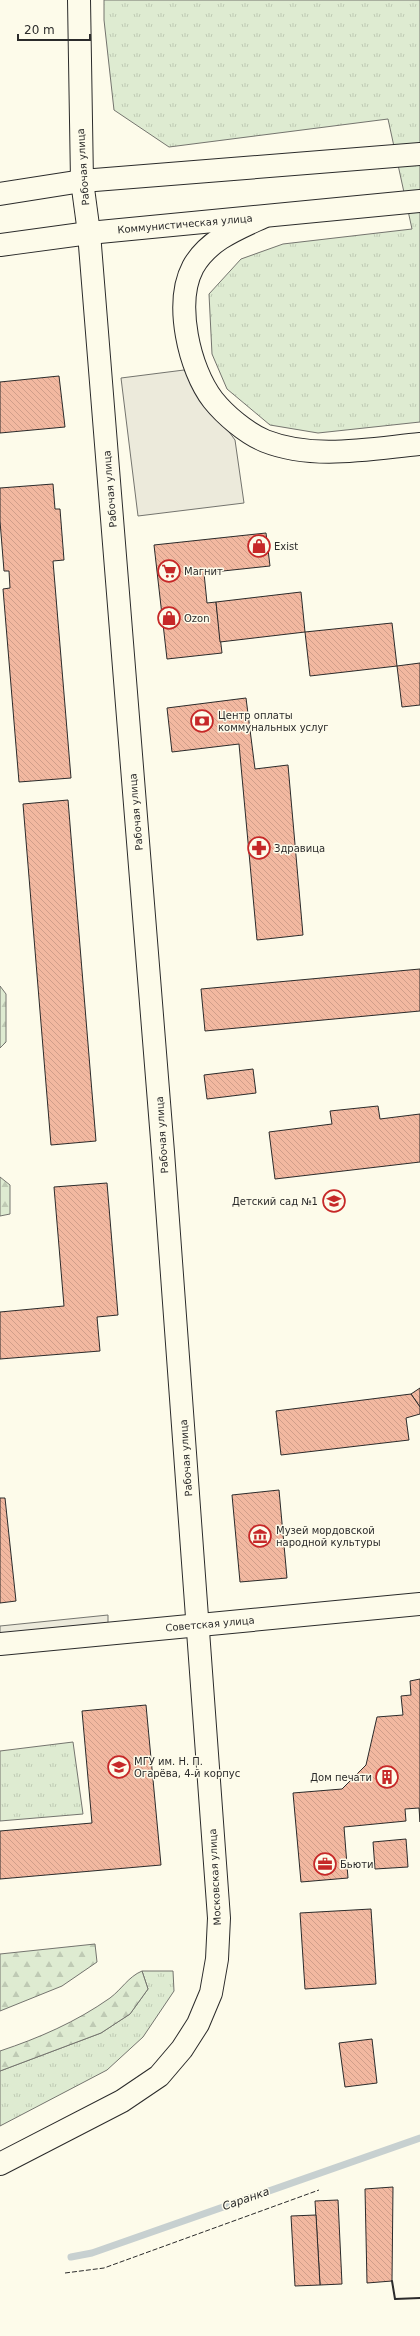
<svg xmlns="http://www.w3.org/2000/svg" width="420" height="2336" viewBox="0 0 420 2336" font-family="'DejaVu Sans',sans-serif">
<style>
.grass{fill:url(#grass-tufts);stroke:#74746e}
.forest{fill:url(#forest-firs);stroke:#74746e}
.parking{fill:#eceadb;stroke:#74746e}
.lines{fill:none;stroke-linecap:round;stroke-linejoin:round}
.stream{stroke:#c7d0d0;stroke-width:7}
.building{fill:url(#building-back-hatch);stroke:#2b2b2b}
.street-casing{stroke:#2b2b2b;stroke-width:24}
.secondary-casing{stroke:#2b2b2b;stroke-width:24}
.primary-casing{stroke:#2b2b2b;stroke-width:24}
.street{stroke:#fdfbea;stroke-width:22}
.secondary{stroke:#fdfbea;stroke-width:22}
.primary{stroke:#fdfbea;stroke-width:22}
.fence{stroke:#2b2b2b;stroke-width:1;stroke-dasharray:5 2;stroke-linecap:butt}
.wall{stroke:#2b2b2b;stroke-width:2}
.labels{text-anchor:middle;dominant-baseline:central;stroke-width:3;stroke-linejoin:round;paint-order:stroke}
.street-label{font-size:10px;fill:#2b2b2b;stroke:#fdfbea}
.poi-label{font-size:10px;fill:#2b2b2b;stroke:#fdfbea;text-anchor:start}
.water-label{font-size:11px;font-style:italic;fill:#2b2b2b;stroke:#fdfbea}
</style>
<defs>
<pattern id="grass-tufts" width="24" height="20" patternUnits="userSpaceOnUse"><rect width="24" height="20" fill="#deebd1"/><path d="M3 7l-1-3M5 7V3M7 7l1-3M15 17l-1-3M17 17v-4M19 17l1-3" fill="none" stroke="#bfcab4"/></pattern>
<pattern id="forest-firs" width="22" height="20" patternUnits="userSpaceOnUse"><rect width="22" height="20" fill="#deebd1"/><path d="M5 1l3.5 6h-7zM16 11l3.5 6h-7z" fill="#bfcab4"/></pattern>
<pattern id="building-back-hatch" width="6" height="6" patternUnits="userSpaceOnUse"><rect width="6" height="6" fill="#f2b8a0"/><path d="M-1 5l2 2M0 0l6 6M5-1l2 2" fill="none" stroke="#d09e8a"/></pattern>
</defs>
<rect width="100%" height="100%" fill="#fdfbea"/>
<g class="grass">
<path d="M104,0H420V422L318,433L270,425L227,389L212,354L209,294L241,259L283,244L412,229L388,119L169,147L114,110L104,20Z"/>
<path d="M73,1742L83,1814L0,1821V1751Z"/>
<path d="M142,1971H173L174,1991L143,2037L107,2070L0,2126V2071L101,2033L130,2014L148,1989Z"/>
</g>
<g class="forest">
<path d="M0,986L6,994V1042L0,1048Z"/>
<path d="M0,1177L10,1185V1214L0,1216Z"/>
<path d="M95,1944L97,1962L62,1986L0,2011V1954Z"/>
<path d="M142,1971L148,1989L130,2014L101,2033L0,2071V2051C39,2038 76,2022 110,1998C122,1989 128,1977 142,1971Z"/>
</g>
<g class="parking">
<path d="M184,370L235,440L244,503L138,516L121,378Z"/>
<path d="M108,1615V1642L0,1652V1626Z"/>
</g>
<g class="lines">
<path class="stream" d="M71,2257L92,2253L420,2138"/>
</g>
<g class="building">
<path d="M59,376L65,427L0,433V382Z"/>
<path d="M53,484L55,509H60L64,560L53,561L71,778L19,782L3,589L10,588L9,571H4L0,521V488Z"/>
<path d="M266,533L270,566L204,573L207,603L216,602L222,653L167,659L154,545Z"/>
<path d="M301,592L305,632L220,642L216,602Z"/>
<path d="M392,623L397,666L310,676L305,632Z"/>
<path d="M420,663V705L402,707L397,666Z"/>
<path d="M246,698L255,769L288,765L303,935L257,940L239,744L172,752L167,708Z"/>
<path d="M68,800L96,1141L51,1145L23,804Z"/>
<path d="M420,969V1011L205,1031L201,989Z"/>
<path d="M253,1069L256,1093L207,1099L204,1075Z"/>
<path d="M378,1106L380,1119L420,1114V1162L275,1179L269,1132L332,1124L330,1111Z"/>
<path d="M107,1183L118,1315L97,1317L100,1351L0,1359V1312L64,1306L54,1187Z"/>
<path d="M420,1388V1407L411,1394Z"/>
<path d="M411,1394L420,1407V1414L406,1418L409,1440L281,1455L276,1411Z"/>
<path d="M279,1490L287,1578L240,1582L232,1495Z"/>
<path d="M0,1498H5L16,1601L0,1603Z"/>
<path d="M420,1679V1822L419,1808L405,1809L406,1821L344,1827L348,1878L301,1882L293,1793L342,1789L366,1765L377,1717L403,1715L401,1696L411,1695L410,1681Z"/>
<path d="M146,1705L161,1865L0,1879V1831L92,1823L82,1711Z"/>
<path d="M406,1839L408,1867L375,1869L373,1842Z"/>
<path d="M371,1909L376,1984L305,1989L300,1913Z"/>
<path d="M372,2039L377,2083L345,2087L339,2043Z"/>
<path d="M393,2187L392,2281L367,2283L365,2189Z"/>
<path d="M338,2200L342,2284L320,2285L315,2201Z"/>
<path d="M316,2215L320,2285L295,2286L291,2216Z"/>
</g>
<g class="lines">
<g class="street-casing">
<g id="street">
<path d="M0,1644L420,1604"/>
<path d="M0,2164L122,2101L159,2076L182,2049L198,2024L211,1993L217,1959L219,1918L163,1152L89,233"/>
</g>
</g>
<g class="secondary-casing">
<g id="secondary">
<path d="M79,0L82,181"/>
<path d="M263,217C237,229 208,240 193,267C174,303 189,369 213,400C225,415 246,433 265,441C313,460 369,449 420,444"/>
</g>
</g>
<g class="primary-casing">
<g id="primary">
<path d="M82,181L89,233"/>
<path d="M0,194L82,181L420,154"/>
<path d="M0,245L89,233L420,201"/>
</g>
</g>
<use href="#street" class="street"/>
<use href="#secondary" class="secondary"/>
<use href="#primary" class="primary"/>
<path class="fence" d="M65,2273L104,2268L319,2190"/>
<path class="wall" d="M392,2281L395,2299L420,2298"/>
</g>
<defs>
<g id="shop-ring" transform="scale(1.15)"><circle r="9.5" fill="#fdfbea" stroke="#c62828" stroke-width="1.5"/><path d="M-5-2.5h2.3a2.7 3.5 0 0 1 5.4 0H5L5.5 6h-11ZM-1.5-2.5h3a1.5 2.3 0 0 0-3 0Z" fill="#c62828"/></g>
<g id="supermarket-ring" transform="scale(1.15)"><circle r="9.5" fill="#fdfbea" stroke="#c62828" stroke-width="1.5"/><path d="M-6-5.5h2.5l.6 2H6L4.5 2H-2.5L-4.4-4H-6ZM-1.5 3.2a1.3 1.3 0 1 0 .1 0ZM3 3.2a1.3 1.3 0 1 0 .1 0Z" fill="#c62828"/></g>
<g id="bank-ring" transform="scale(1.15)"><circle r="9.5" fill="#fdfbea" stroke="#c62828" stroke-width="1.5"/><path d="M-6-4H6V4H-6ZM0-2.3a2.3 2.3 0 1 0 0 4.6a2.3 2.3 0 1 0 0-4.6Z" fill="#c62828"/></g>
<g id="pharmacy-ring" transform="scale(1.15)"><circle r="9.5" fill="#fdfbea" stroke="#c62828" stroke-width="1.5"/><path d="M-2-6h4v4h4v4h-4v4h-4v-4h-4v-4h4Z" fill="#c62828"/></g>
<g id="school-ring" transform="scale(1.15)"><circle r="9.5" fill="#fdfbea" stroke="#c62828" stroke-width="1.5"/><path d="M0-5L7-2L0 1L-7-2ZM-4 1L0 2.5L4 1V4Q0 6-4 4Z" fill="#c62828"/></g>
<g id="museum-ring" transform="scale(1.15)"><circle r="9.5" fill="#fdfbea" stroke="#c62828" stroke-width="1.5"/><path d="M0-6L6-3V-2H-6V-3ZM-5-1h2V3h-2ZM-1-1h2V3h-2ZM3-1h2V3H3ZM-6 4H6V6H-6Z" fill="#c62828"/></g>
<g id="university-ring" transform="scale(1.15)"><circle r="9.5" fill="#fdfbea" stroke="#c62828" stroke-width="1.5"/><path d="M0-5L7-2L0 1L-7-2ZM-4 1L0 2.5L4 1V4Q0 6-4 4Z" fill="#c62828"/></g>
<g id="building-ring" transform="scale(1.15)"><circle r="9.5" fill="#fdfbea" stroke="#c62828" stroke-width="1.5"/><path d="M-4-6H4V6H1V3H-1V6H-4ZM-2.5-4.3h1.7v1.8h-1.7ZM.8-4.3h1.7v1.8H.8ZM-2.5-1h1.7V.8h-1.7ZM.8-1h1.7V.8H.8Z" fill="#c62828"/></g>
<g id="office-ring" transform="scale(1.15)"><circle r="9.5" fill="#fdfbea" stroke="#c62828" stroke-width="1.5"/><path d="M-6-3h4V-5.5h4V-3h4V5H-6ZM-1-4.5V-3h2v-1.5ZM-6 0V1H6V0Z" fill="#c62828"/></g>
</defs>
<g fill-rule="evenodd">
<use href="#shop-ring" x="259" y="546"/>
<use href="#supermarket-ring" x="169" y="571"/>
<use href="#shop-ring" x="169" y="618"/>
<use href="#bank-ring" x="202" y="721"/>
<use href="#pharmacy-ring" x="259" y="848"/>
<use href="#school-ring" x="334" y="1201"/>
<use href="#museum-ring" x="260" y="1536"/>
<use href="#university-ring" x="119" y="1767"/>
<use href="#building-ring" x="387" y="1777"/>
<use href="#office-ring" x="325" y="1864"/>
</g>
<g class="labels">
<g class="street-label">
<text transform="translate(83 167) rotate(-94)">Рабочая улица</text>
<text transform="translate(185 224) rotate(-5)">Коммунистическая улица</text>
<text transform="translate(110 489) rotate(-95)">Рабочая улица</text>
<text transform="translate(136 812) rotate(-95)">Рабочая улица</text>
<text transform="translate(162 1135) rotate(-94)">Рабочая улица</text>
<text transform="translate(186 1458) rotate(-94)">Рабочая улица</text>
<text transform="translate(210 1624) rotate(-5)">Советская улица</text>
<text transform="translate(215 1877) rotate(-93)">Московская улица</text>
</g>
<g class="poi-label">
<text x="274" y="546">Exist</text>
<text x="184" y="571">Магнит</text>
<text x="184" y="618">Ozon</text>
<text x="218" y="715">Центр оплаты<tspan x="218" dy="12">коммунальных услуг</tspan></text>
<text x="274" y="848">Здравица</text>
<text x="318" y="1201" text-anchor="end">Детский сад №1</text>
<text x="276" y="1530">Музей мордовской<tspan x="276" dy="12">народной культуры</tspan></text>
<text x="134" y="1761">МГУ им. Н. П.<tspan x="134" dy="12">Огарёва, 4-й корпус</tspan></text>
<text x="372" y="1777" text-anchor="end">Дом печати</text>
<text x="340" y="1864">Бьюти</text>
</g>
<g class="water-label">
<text transform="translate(246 2199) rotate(-19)">Саранка</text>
</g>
</g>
<path d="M18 34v6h72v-6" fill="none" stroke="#2b2b2b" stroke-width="2"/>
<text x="24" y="34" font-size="12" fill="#2b2b2b" stroke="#fdfbea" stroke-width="3" paint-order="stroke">20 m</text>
</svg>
